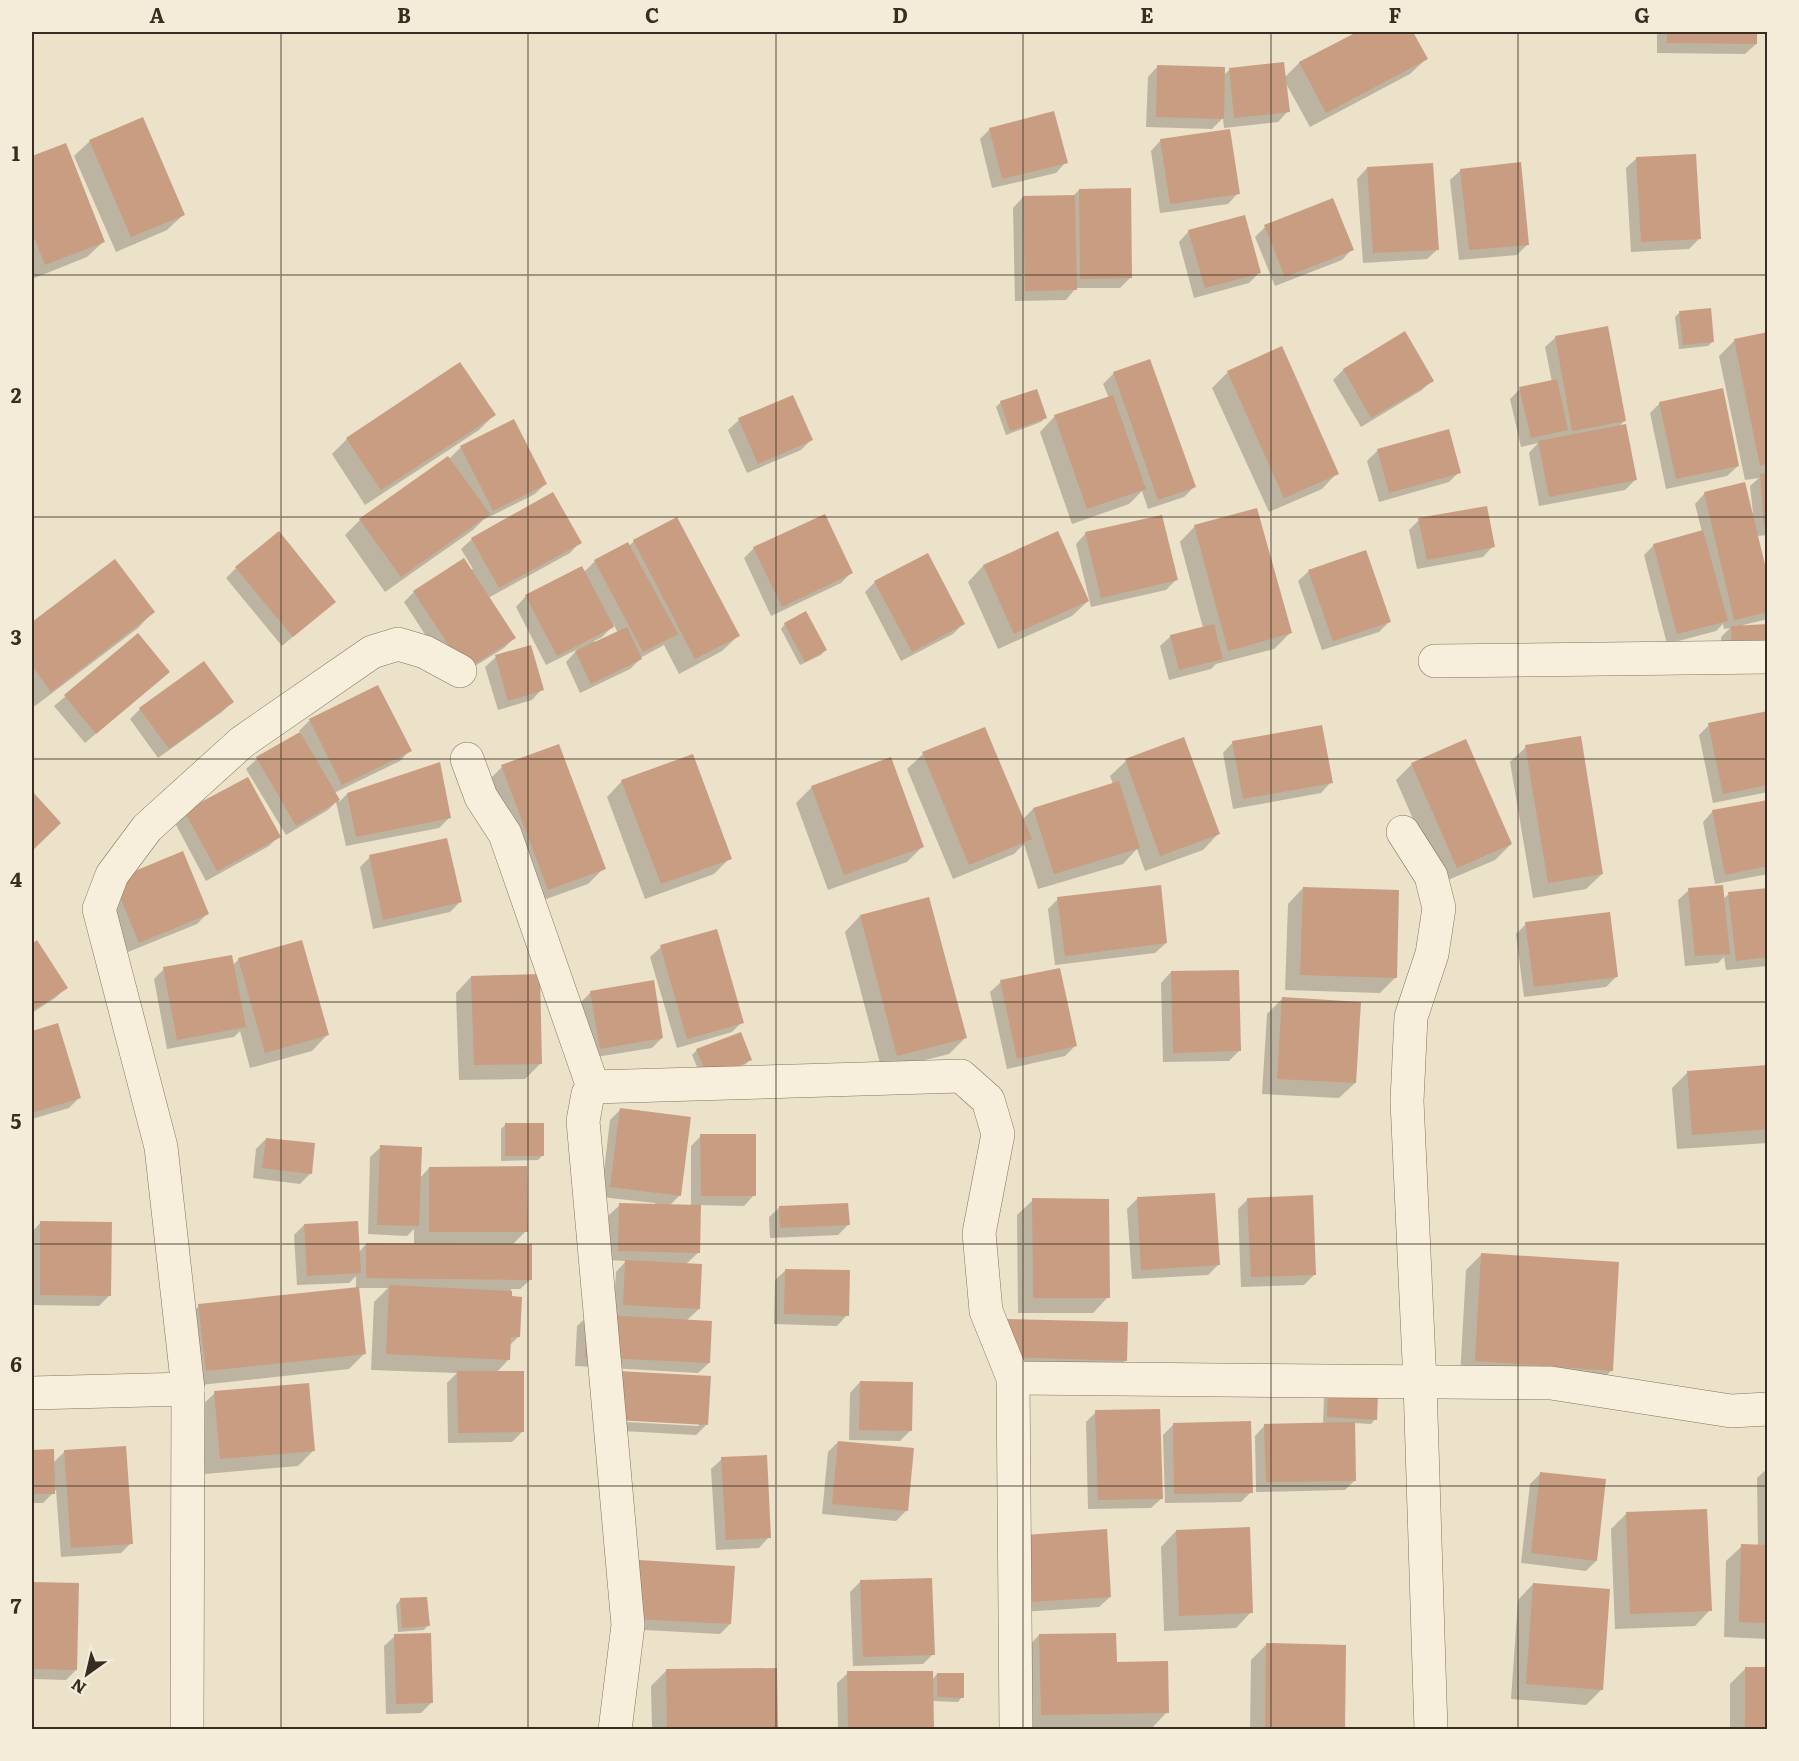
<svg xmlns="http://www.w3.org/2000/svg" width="1799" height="1761" viewBox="0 0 1799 1761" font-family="Literata,serif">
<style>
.shadow{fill:#0003;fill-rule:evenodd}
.building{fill:#c89d82}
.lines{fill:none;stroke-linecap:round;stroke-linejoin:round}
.minor-casing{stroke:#88735f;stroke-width:34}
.minor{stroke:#f7eedc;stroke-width:33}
.grid{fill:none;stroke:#392c21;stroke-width:1.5;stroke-opacity:0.55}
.neatline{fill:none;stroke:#392c21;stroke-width:2}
.grid-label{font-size:20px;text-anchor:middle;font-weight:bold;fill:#392c21}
</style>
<rect width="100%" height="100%" fill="#ece1c9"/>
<g class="shadow">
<path d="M1360,32H1411L1426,59L1410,74L1310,127L1284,80L1288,111L1278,122L1224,128L1223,118L1212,129L1146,127L1148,77L1158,66L1223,76L1229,70L1284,78L1299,63Z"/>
<path d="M1657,32H1756V44L1745,54L1657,53Z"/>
<path d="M990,129L1066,162L1056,173L992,188L980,139Z"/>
<path d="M1161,140L1238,193L1228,204L1160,213L1151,151Z"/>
<path d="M90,141L183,215L167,230L116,252L74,156Z"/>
<path d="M65,145L103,242L87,257L32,279V158Z"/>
<path d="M1637,158L1699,239L1689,249L1631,252L1626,168Z"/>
<path d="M1367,168L1438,249L1427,259L1363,263L1357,179Z"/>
<path d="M1461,170L1528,244L1517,255L1459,260L1450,180Z"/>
<path d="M1079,190L1130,278L1120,288H1076L1066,300L1015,301L1013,208L1023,197L1073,196Z"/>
<path d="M1265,227L1352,249L1342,260L1275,286L1255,237Z"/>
<path d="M1189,231L1259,273L1249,283L1194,298L1179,242Z"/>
<path d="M1680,312L1713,341L1708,346L1679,349L1675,317Z"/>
<path d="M1404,333L1432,380L1422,390L1361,427L1333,380L1343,370Z"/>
<path d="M1768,334V535L1756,536L1768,583V616L1764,620L1743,625L1722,663L1721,637L1730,628L1724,629L1723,624L1716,631L1667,644L1644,555L1654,545L1702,532L1695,504L1705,493L1753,513L1750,486L1759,478L1745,480L1719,356L1734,341Z"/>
<path d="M1556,337L1624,421L1618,428L1636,479L1625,490L1539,506L1529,453L1538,443L1521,447L1510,399L1520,389L1552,382L1545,347Z"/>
<path d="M1228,372L1337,473L1322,489L1269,512L1212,388Z"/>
<path d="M1114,373L1194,487L1184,497L1148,509L1142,491L1129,504L1072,524L1040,432L1055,416L1109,398L1103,384Z"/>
<path d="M792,397L811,440L801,450L747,473L728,430L739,420Z"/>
<path d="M1001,402L1046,417L1041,422L1006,435L996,407Z"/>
<path d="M1660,403L1738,466L1727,476L1666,489L1650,413Z"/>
<path d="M494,415L479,430L365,505L332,454L347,439Z"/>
<path d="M513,421L545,484L535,494L483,520L473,530L385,592L345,535L360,520L449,459L460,448Z"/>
<path d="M1378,450L1459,472L1449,482L1379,502L1367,461Z"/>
<path d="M676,519L738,636L722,651L679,674L664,645L640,658V659L630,669L580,693L566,662L578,649L546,665L516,607L526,596L584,572L595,561L629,546L634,541ZM614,625L618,633L595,643L594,641L602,637Z"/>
<path d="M1419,520L1493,546L1483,557L1417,569L1409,530Z"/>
<path d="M1195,526L1290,633L1274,649L1216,664L1211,669L1169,680L1160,646L1171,636L1203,628L1180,542Z"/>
<path d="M1058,533L1088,601L1072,616L998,649L968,582L983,566Z"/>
<path d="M1086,533L1176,580L1166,590L1091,607L1076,544Z"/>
<path d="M472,539L580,542L570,553L488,598L514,638L504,648L454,679L404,602L414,592L473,569L461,549Z"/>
<path d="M754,548L851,573L841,583L771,616L744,558Z"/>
<path d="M114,561L153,612L138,628L35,706L32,702V624Z"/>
<path d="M236,568L334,601L282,646L226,578Z"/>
<path d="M1309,571L1390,621L1379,632L1322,650L1298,581Z"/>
<path d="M875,582L963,624L953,634L901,661L865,592Z"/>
<path d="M785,624L825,650L821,655L800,665L781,629Z"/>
<path d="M138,635L168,672L85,743L54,706Z"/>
<path d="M496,657L542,689L532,700L498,710L485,667Z"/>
<path d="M204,663L232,702L222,712L158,758L130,719L140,709Z"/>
<path d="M378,687L410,750L400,761L334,793L339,802L347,794L450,817L439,828L346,846L336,802L328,810L286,835L246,769L257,759L301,733L299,731L309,721Z"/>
<path d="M1768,712V792L1713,803L1699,735L1709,725Z"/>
<path d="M1233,742L1331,782L1321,793L1233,809L1223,753Z"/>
<path d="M1526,747L1602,874L1586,889L1533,898L1510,762Z"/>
<path d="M923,754L1022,820L1033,809L1113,784L1110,776L1126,761L1218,834L1203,850L1145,871L1137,849L1123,864L1038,889L1024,844L1014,854L953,879L907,769Z"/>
<path d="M1412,764L1511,844L1495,860L1441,883L1396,780Z"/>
<path d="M502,767L604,868L588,884L532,904L487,782Z"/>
<path d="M622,781L730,858L714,874L645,899L607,797Z"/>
<path d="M812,787L923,846L907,862L828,890L796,803Z"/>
<path d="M32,793L59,823L32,849Z"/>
<path d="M1768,801V874L1715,884L1703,822L1713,811Z"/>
<path d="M185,813L279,836L269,846L206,881L175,823Z"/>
<path d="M370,857L460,902L450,912L373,929L360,867Z"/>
<path d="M1303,888L1395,978L1380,993L1285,990L1288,904Z"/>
<path d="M1689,890L1723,899L1729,894L1768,890V966L1726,970L1724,957L1718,963L1685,966L1678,900Z"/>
<path d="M103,892L207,914L197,924L128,952Z"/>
<path d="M1058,899L1166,943L1155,953L1055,965L1048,909Z"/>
<path d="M860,916L965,1038L949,1054L882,1071L845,932Z"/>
<path d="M1526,924L1616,977L1606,987L1524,997L1516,934Z"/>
<path d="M37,942L66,988L55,998L32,1013V945Z"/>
<path d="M661,947L742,1022L732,1032L677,1048L650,957Z"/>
<path d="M239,959L327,1035L312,1051L250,1068L240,1031L234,1037L167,1049L154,979L164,969L232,966Z"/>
<path d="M1171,972L1239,1051L1229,1061L1163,1062L1161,983Z"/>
<path d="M471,977L541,1063L525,1079L459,1080L456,993Z"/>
<path d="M1001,982L1075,1046L1065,1056L1007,1069L990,992Z"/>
<path d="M591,992L662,1038L652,1048L590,1058L581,1002Z"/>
<path d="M1282,999L1355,1083L1339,1098L1262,1094L1267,1014Z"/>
<path d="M57,1025L80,1097L69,1108L32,1119V1032Z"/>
<path d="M697,1050L750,1059L746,1064L703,1081L692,1055Z"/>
<path d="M1768,1066V1143L1677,1149L1672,1088L1688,1072Z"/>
<path d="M620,1110L680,1195L669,1206L691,1207V1146L701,1136L754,1195L744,1206L700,1205L699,1252L686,1264L699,1309L686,1321L709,1363L698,1373L575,1366L577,1326L588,1316L613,1317L616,1272L626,1261L609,1260V1215L620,1205L655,1206V1203L601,1197L610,1120Z"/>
<path d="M505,1125L543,1155L538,1160L501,1161V1129Z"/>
<path d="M266,1139L311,1173L300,1184L253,1178L256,1149Z"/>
<path d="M381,1147L419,1179L429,1168L526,1231L512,1245L531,1279L520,1289H511V1298L519,1336L509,1346V1359L496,1373L522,1432L512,1442L448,1443L447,1383L457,1373L371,1370L374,1302L388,1288H357L365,1353L349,1369L191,1386L183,1321L199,1306L356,1289V1276L349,1283L297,1285L294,1235L304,1225L359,1252L366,1244H414V1229L407,1236L368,1234L370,1157Z"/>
<path d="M1137,1199L1218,1265L1208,1275L1132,1279L1127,1209Z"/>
<path d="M1248,1199L1315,1274L1304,1285L1241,1287L1238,1209Z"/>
<path d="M1033,1200L1108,1297L1093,1313H1018L1017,1215Z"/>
<path d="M780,1207L848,1225L838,1235L770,1238L769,1217Z"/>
<path d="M41,1222L109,1296L99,1306L32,1305V1232Z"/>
<path d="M1482,1254L1612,1370L1596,1385L1460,1377L1466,1270Z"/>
<path d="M786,1270L847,1315L837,1326L774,1324L775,1280Z"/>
<path d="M1007,1320L1126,1360L1115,1370L996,1367Z"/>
<path d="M607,1382L706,1425L696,1435L605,1430ZM607,1418L699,1423V1426L607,1421Z"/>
<path d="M860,1382L910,1431L900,1441L849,1440L850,1393Z"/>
<path d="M1329,1392L1375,1419L1371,1424L1354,1423L1355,1480L1345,1490L1256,1492L1255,1436L1265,1425L1323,1424L1324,1397Z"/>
<path d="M215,1393L314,1450L298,1466L205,1474L199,1408Z"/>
<path d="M1096,1412L1162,1498L1151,1508L1088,1509L1086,1422Z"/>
<path d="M1173,1425L1251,1492L1241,1502L1165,1503L1163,1435Z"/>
<path d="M838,1442L907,1510L896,1521L822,1514L828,1452Z"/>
<path d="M52,1450L53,1463L65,1451L131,1543L121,1553L61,1557L56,1490L43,1503H32V1451Z"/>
<path d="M722,1459L769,1537L759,1548L716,1550L711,1469Z"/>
<path d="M1768,1468V1639L1724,1637L1726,1561L1742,1546H1758L1757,1478Z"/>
<path d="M1540,1474L1596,1561L1586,1571L1521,1563L1530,1484Z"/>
<path d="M1627,1513L1710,1610L1695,1626L1615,1629L1611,1529Z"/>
<path d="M1176,1531L1251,1612L1236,1628L1164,1631L1161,1547Z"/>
<path d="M1026,1536L1110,1597L1099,1607L1020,1612Z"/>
<path d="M629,1572L730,1624L720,1634L626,1629Z"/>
<path d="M860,1582L933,1654L923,1664L853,1666L850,1592Z"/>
<path d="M32,1583L77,1584L76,1670L66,1680L32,1679Z"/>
<path d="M1533,1584L1602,1689L1586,1705L1511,1699L1518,1600Z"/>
<path d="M400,1600L428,1625L424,1630L398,1632L396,1605Z"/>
<path d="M1039,1635L1115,1664L1167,1712L1152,1728L1026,1730L1024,1651Z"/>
<path d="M395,1636L431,1703L421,1713L386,1714L384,1646Z"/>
<path d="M1267,1644L1343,1730H1250L1251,1660Z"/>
<path d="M1745,1669L1768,1730H1730V1684Z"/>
<path d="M666,1671L777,1730H652L651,1686Z"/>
<path d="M848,1673L932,1680L937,1674L962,1697L958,1702L932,1701V1730H838L837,1683Z"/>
</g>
<g class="building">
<path d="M1357,32H1413L1428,59L1326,113L1299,62Z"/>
<path d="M1667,32H1757V44L1667,43Z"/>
<path d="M1284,62L1290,112L1234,118L1229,68Z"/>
<path d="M1157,65L1225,67L1224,119L1156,117Z"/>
<path d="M1054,111L1068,163L1002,179L989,128Z"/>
<path d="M143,117L185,215L131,237L89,140Z"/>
<path d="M1230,129L1240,194L1170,204L1160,139Z"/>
<path d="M66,143L105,242L45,265L32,232V156Z"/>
<path d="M1696,154L1701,239L1641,242L1636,157Z"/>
<path d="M1521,162L1529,245L1469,250L1460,169Z"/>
<path d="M1433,163L1439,250L1373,253L1367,167Z"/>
<path d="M1131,188L1132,278L1080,279L1079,189Z"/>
<path d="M1075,195L1077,290L1025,291L1023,196Z"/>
<path d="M1333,198L1354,250L1285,277L1264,225Z"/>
<path d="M1245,215L1261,273L1205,288L1188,230Z"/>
<path d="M1711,308L1714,342L1683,345L1679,311Z"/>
<path d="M1608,326L1626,421L1572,431L1555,336Z"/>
<path d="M1405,331L1434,381L1371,418L1343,369Z"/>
<path d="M1768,332V464L1760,466L1734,339Z"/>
<path d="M1282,346L1339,474L1284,498L1227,371Z"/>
<path d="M1150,359L1196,487L1158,500L1113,372Z"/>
<path d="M460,362L496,415L381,490L346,438Z"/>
<path d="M1557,379L1568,430L1531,438L1519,387Z"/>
<path d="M1723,388L1739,466L1676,479L1659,402Z"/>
<path d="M1037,389L1047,418L1010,431L1000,401Z"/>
<path d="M793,395L813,440L758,464L738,418Z"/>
<path d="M1113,395L1146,489L1087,509L1054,415Z"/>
<path d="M514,419L547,484L493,511L460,446Z"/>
<path d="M1626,424L1637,480L1549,497L1538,441Z"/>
<path d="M1449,429L1461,473L1389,493L1377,449Z"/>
<path d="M448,456L490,514L401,577L359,519Z"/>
<path d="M1768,473V526H1764L1760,474Z"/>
<path d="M1745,482L1768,577V612L1734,620L1704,492Z"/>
<path d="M553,492L582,543L499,588L471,538Z"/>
<path d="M1487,506L1495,547L1427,560L1418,518Z"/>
<path d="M1257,508L1292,633L1228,651L1194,525Z"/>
<path d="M825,514L853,573L782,607L753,547Z"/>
<path d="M1162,515L1178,580L1101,598L1085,532Z"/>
<path d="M677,517L740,636L695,659L633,540Z"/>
<path d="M1703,530L1728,621L1677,634L1653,544Z"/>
<path d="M279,531L336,602L293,637L235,567Z"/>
<path d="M1058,531L1089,601L1014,634L983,565Z"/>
<path d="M628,542L678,634L643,652L594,560Z"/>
<path d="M1366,550L1391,622L1333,641L1308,570Z"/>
<path d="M928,553L965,624L912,652L874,581Z"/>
<path d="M464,558L516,638L465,670L413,591Z"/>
<path d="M115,559L155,612L51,692L32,666V622Z"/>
<path d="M582,566L614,627L557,656L525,595Z"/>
<path d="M806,611L827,650L805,662L784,623Z"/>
<path d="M1214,624L1223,659L1179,670L1170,635Z"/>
<path d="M1768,624V652L1732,654L1731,626Z"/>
<path d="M627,627L642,659L591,684L575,651Z"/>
<path d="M138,633L170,672L96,734L64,695Z"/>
<path d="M531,645L544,690L508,701L495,655Z"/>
<path d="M204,661L234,702L169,749L139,708Z"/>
<path d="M378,685L412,751L342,785L309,719Z"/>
<path d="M1768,711V785L1723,794L1708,723Z"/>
<path d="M1322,725L1333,783L1243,799L1232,741Z"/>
<path d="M985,727L1032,839L969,865L922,752Z"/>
<path d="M300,732L340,800L296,826L256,757Z"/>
<path d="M1581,736L1603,874L1548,883L1525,745Z"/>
<path d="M1184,737L1220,834L1160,856L1125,759Z"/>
<path d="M1466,739L1512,844L1457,868L1411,763Z"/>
<path d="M559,744L606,869L548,890L501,765Z"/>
<path d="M693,754L732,859L661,884L621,780Z"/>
<path d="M891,757L924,847L844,875L811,786Z"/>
<path d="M440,762L451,818L356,837L347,793Z"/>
<path d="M248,777L281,837L217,871L184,811Z"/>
<path d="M1119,781L1140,848L1054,874L1033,808Z"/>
<path d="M32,791L61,823L32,851Z"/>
<path d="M1768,800V866L1725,875L1712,810Z"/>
<path d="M447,838L462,902L383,920L369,855Z"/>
<path d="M183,851L209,914L139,943L113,880Z"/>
<path d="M1161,885L1167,943L1065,956L1057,897Z"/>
<path d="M1723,885L1730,954L1695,956L1688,888Z"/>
<path d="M1303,887L1399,890L1397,978L1300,975Z"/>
<path d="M1768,888V957L1736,961L1728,892Z"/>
<path d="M929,897L967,1038L897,1056L860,915Z"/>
<path d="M1610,912L1618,977L1534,987L1525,922Z"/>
<path d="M717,929L744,1023L687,1039L660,945Z"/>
<path d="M37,940L68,988L32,1011V944Z"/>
<path d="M302,940L329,1035L265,1053L238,958Z"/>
<path d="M232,955L246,1027L177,1040L163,967Z"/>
<path d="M1060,968L1077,1046L1017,1059L1000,980Z"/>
<path d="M1239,970L1241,1051L1173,1053L1171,971Z"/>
<path d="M540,974L542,1064L474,1065L471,976Z"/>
<path d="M654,980L663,1038L600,1049L590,991Z"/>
<path d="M1282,997L1361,1002L1356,1083L1277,1079Z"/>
<path d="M58,1023L81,1098L32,1113V1031Z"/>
<path d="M741,1032L752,1060L708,1077L696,1049Z"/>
<path d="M1768,1065V1129L1692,1135L1687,1071Z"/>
<path d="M620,1108L691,1117L681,1196L610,1187Z"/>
<rect x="505" y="1123" width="39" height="33"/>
<path d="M700,1134H756V1196H701Z"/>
<path d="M266,1138L315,1143L312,1174L262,1168Z"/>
<path d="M380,1145L422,1147L419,1226L377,1225Z"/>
<path d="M527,1166L528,1232H429V1167Z"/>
<path d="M1215,1193L1220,1265L1141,1270L1137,1197Z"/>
<path d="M1313,1195L1316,1275L1251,1277L1247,1198Z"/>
<path d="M1032,1198L1109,1199L1110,1298H1033Z"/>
<path d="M619,1203L701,1205L700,1253L618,1251Z"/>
<path d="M848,1203L850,1225L780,1228L779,1206Z"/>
<path d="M40,1221L112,1222L111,1296L40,1295Z"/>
<path d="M358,1221L361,1273L307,1276L304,1224Z"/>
<path d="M366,1243L532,1244V1280L366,1278Z"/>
<path d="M1481,1253L1619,1262L1613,1371L1475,1361Z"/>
<path d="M625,1260L702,1264L700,1309L623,1305Z"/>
<path d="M785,1269L850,1270L849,1316L784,1314Z"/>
<path d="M389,1285L512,1291V1296L522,1297L520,1337H511L510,1360L386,1354Z"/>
<path d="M359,1287L366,1354L206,1371L198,1304Z"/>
<path d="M587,1314L712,1321L710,1363L585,1357Z"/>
<path d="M1007,1319L1128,1322L1127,1361L1006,1357Z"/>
<path d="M457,1371H524V1432L458,1433Z"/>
<path d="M617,1371L711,1376L708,1425L614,1420Z"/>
<path d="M860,1381L913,1382L912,1431L859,1430Z"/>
<path d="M309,1383L315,1451L220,1459L214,1391Z"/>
<path d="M1328,1391L1378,1393L1377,1420L1327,1417Z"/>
<path d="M1160,1409L1163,1499L1098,1500L1095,1410Z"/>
<path d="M1251,1421L1253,1493L1174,1494L1173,1423Z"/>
<path d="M1355,1422L1356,1481L1266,1482L1264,1424Z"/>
<path d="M838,1441L914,1448L908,1511L832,1504Z"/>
<path d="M126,1446L133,1544L71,1548L64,1450Z"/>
<path d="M54,1449L55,1494H32V1450Z"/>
<path d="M767,1455L771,1538L726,1540L721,1457Z"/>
<path d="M1540,1472L1606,1479L1597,1561L1531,1553Z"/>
<path d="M1707,1509L1712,1611L1630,1614L1626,1512Z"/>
<path d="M1250,1527L1253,1613L1179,1616L1176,1530Z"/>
<path d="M1107,1529L1111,1597L1030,1602L1025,1535Z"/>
<path d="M1741,1544L1768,1545V1623L1739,1622Z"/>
<path d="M639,1560L735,1566L731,1624L636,1619Z"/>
<path d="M932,1578L935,1655L863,1657L860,1580Z"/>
<path d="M32,1582L79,1583L77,1670L32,1669Z"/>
<path d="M1533,1583L1610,1589L1603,1690L1526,1684Z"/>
<path d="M427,1597L430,1626L402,1628L400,1598Z"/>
<path d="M431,1633L433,1703L396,1704L394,1634Z"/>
<path d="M1116,1633L1117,1662L1168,1661L1169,1713L1041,1715L1039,1634Z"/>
<path d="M1266,1643L1346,1645L1345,1730L1265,1729Z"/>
<rect x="1745" y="1667" width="23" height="63"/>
<path d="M777,1668L778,1730H667L666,1669Z"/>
<path d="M847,1671H933L934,1730H848Z"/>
<path d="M937,1673H964V1698L937,1697Z"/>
</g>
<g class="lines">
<g class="minor-casing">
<g id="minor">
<path d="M1435,661L1768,657"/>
<path d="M467,759L481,797L505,834L593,1087"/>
<path d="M1403,832L1431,876L1439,908L1432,954L1411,1017L1407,1101L1420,1383L1431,1730"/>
<path d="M593,1087L961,1076L988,1100L998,1134L979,1233L986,1311L1013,1378L1016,1730"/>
<path d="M593,1087L588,1094L583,1121L628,1625L615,1730"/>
<path d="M1013,1378L1551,1383L1731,1411L1768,1409"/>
<path d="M32,1393L188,1389"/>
<path d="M187,1730L188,1389L161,1147L99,909L112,875L147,828L242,742L372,652L398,644L425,652L460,671"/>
</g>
</g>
<use href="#minor" class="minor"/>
</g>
<path class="grid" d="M281,32V1730M528,32V1730M776,32V1730M1023,32V1730M1271,32V1730M1518,32V1730M32,275H1768M32,517H1768M32,759H1768M32,1002H1768M32,1244H1768M32,1486H1768"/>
<rect width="1799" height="1761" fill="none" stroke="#f4ebd9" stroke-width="66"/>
<g transform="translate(87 1674) rotate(214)" stroke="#f4ebd9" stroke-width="4.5" paint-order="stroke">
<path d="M0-4.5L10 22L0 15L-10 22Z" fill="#392c21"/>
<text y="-9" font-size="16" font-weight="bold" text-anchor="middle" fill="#392c21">N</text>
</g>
<rect x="33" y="33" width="1733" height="1695" class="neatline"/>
<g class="grid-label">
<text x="157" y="23">A</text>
<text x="404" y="23">B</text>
<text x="652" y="23">C</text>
<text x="900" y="23">D</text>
<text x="1147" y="23">E</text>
<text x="1395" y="23">F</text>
<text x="1642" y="23">G</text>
<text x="16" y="161">1</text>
<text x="16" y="403">2</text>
<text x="16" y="645">3</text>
<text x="16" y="887">4</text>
<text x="16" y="1129">5</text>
<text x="16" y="1372">6</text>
<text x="16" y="1614">7</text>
</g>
</svg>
